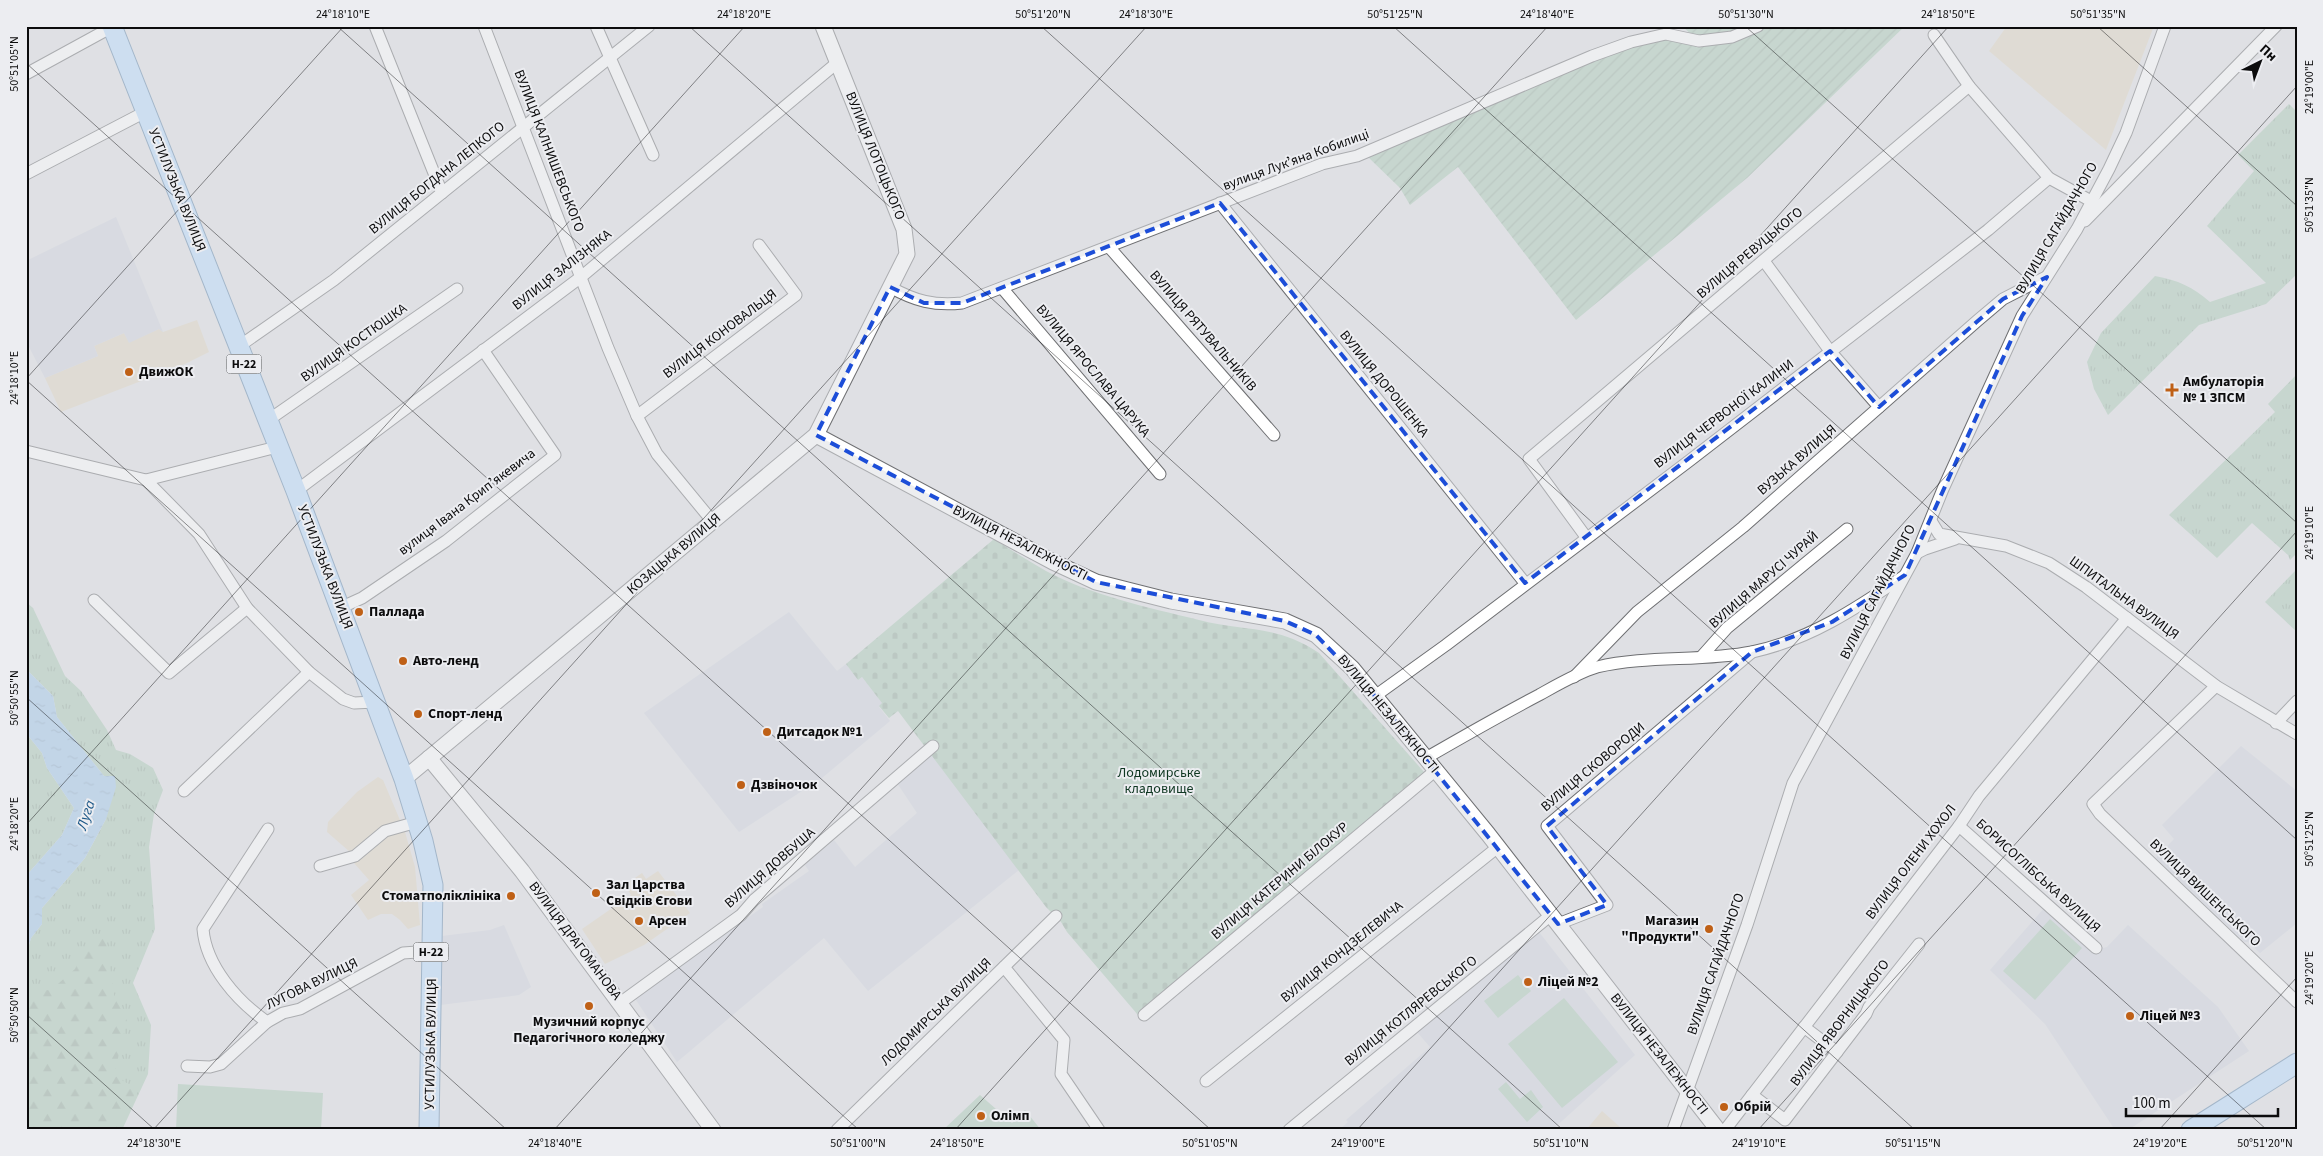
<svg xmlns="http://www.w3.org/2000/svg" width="2323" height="1156" viewBox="0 0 2323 1156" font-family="'Source Sans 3',sans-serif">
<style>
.commercial{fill:#dfd6c1}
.built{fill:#d0d3de}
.grass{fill:url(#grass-tufts)}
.forest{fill:url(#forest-firs)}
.cemetery{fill:url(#cemetery-stones)}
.garden{fill:url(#garden-furrows)}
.pitch{fill:#abcab6}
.water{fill:url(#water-ripples)}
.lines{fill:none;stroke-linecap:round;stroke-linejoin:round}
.minor-casing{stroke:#6e6f72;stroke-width:13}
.tertiary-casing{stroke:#6e6f72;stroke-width:17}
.primary-casing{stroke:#5d84aa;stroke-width:21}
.minor{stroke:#fff;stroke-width:11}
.tertiary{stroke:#fff;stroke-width:15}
.primary{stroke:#b8dcff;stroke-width:19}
.marked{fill:none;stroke:#1d4ed8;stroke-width:4;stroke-dasharray:10 6;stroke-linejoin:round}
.ticks{fill:none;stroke:#0c0c0d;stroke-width:1;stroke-opacity:0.45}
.poi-dot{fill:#bf6016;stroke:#ecedf1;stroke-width:2}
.labels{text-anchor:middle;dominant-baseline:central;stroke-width:4;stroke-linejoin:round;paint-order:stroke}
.shield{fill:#ecedf1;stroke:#4f5051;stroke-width:1}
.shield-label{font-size:12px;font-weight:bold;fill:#0c0c0d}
.street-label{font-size:14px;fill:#0c0c0d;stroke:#ecedf1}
.poi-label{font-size:14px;font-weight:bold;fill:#0c0c0d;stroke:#ecedf1;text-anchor:start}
.park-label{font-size:14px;fill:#0f3722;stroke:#ecedf1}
.water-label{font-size:15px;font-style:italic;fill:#1e5988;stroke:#ecedf1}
.neatline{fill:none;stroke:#0c0c0d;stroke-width:2}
.ticks-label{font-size:12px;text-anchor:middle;fill:#0c0c0d}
</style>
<defs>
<pattern id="grass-tufts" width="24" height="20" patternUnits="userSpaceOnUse" patternTransform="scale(1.25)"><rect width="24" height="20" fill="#abcab6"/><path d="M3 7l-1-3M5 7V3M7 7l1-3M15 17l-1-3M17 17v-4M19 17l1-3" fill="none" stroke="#92ac9b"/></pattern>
<pattern id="forest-firs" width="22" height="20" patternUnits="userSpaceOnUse" patternTransform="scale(1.25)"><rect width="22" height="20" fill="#abcab6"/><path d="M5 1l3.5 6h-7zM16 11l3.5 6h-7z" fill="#92ac9b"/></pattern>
<pattern id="cemetery-stones" width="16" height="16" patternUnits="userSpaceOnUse" patternTransform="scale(1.25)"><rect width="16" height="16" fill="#abcab6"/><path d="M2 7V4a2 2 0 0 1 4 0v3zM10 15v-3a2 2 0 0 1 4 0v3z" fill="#92ac9b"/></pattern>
<pattern id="garden-furrows" width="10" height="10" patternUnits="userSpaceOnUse" patternTransform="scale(1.25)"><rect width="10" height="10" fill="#abcab6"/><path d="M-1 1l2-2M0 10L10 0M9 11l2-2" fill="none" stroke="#92ac9b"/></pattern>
<pattern id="water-ripples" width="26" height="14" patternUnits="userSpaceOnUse" patternTransform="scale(1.25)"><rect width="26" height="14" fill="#9fc7ec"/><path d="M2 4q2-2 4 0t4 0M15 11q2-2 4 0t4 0" fill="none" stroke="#88aac9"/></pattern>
</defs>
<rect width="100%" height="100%" fill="#dfe0e4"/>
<g class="commercial">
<path d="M2007,26H2154L2106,150L1989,51Z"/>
<path d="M197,320L209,352L185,364L61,412L45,378L98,356L94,346L124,333L129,342L159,329L163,332Z"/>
<path d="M378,777L383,780L405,832L415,867L420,925L408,929L400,920L392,914H381L368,920L351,895L369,880L354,863L350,852L327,832L328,822L357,792Z"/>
<path d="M658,871L690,913L644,945L605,964L582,929L631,895L625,885L642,873L646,879Z"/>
<path d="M1602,1111L1620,1127L1626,1130H1586Z"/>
</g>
<g class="built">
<path d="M116,217L163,332L159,329L129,343L124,333L94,346L98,356L45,378L26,341V261Z"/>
<path d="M789,612L837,671L846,664L858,680L862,677L883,704L879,707L890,721L822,778L739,832L644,713Z"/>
<path d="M2241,746L2297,791V923L2260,953L2248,942H2244L2156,858L2174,839L2162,825Z"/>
<path d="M931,754L1019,870L868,991L824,938L677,1062L634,997L763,907L762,904L809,871L805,865L834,840L855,867L917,813L897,783Z"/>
<path d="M2045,907L2093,951L2107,947L2128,925L2218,1007L2249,1051L2128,1130H2115L2045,1024L1990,970Z"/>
<path d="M504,925L531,987L519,995L440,1005L442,936L490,930Z"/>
<path d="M1539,932L1635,1055L1552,1130H1339L1348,1122L1346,1120L1430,1047L1417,1032Z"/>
</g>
<g class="grass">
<path d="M2289,104L2297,112V274L2266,304L2199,325L2108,415L2094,389L2087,362L2101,333L2155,276C2178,280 2193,287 2210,302L2266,283L2207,226L2254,171L2238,155Z"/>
<path d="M2297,374V553L2290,560L2288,555L2252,523L2217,558L2169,515L2275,412L2268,404Z"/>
<path d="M2297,569V632L2265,602Z"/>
<path d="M26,602L33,608L65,676L81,691L107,730L116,750L130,754L153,768L163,790L154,814L149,847L155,929L133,983L151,1025L148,1074L122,1130H26V955L31,938L42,924V908L85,858L106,819L104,776L57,717L53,696L26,669Z"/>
<path d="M26,733L42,753L47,768L74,808L62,835L26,876Z"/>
</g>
<path class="forest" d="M105,935L114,995L127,1020L114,1075L136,1089L132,1103L117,1130H26V991L51,990L75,969L89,940Z"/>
<path class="cemetery" d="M994,539C1011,550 1028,561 1046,571C1093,596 1147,607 1199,620C1245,632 1275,624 1319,653L1424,772L1138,1015L1067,932L1061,922L1046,907L898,711L889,718L879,706L882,703L862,677L858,680L846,664Z"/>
<path class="garden" d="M1682,26H1905L1747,178L1576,320L1458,167L1410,205L1400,188L1367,156L1551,75L1647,41L1694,37Z"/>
<g class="pitch">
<path d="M2050,919L2082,948L2035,1000L2003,971Z"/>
<path d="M1518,975L1531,991L1498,1018L1484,1001Z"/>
<path d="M1564,998L1618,1062L1562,1108L1508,1044Z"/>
<path d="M1506,1082L1520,1099L1531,1090L1543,1107L1527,1122L1498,1089Z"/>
<path d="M178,1084L323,1093L321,1130H176Z"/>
<path d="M980,1095L1012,1123L1025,1110L1041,1130H943Z"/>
</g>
<path class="water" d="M26,669L53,696L57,717L104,776H115L116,787L106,819L85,858L42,908V924L31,938L26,955V876L62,835L74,808L47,768L42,753L26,733Z"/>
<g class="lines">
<g class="minor-casing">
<g id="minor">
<path d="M375,26L442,193"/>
<path d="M484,26L608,348L637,416L657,454L713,522"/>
<path d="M596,26L653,155"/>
<path d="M1934,35L1969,86"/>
<path d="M26,74L112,27"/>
<path d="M26,174L145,112"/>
<path d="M1220,203L1525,583"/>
<path d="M2085,221L2276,26"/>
<path d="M1109,247L1274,435"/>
<path d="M1764,261L1830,351L1879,407"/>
<path d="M890,287C915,301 934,306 962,303L1322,164L1357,156L1592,56L1631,42L1666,34L1699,41L1732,37L1758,26"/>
<path d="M1002,288L1160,474"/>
<path d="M238,347L334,280L649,26"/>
<path d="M637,416L796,295L759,245"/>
<path d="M267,421L457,289"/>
<path d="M26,451L146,480L277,447"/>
<path d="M146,480L199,534L247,608L309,672L343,699L354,703L375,702"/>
<path d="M296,491L581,277L838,62"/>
<path d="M1931,521L1939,534L2006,546L2049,563L2086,587L2216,686L2297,734"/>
<path d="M1586,537L1529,459L1969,86L2049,178"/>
<path d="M1917,553L1925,549L1955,539"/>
<path d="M94,600L169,673L247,608"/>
<path d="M340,608L362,598L446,541L555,455L483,350"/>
<path d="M1702,656L1727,628L1847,529"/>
<path d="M1574,677L1637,612L1743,527L1977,321L2003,299L2046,277"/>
<path d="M2216,686L2093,804L2100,814L2297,1002"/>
<path d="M1375,696L1446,645L1689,461L1988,230L2049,178L2091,201"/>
<path d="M2276,723L2297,701"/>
<path d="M1426,758C1464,736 1501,715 1539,695C1557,685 1577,673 1597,667C1648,655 1701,662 1752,652C1809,640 1857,608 1904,576"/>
<path d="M184,791L309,672"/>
<path d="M1959,826L2096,948"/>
<path d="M320,866L355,856L385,831L417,822"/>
<path d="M1558,924L1607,905L1547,826L1752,652"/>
<path d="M1004,967L1064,1040L1061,1074L1099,1130"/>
<path d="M620,1003L741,915L754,900L933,746"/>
<path d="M1144,1015L1436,770"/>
<path d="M267,1022C237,1001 206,966 203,929L268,829"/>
<path d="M1804,1027L1837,1052"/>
<path d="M187,1066L210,1067L221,1064L267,1022L283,1013L300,1009L403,953L431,951"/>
<path d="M1206,1081L1498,847"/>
<path d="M1752,1095L1785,1120L1866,1014L1869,1007L1919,944"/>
<path d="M837,1130L1056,916"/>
<path d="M1289,1130L1551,915"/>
<path d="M1673,1130L1747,925L1793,783L1917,553L1943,489L2022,316L2077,229L2109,169L2126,133L2165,26"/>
<path d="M1725,1130L1959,826L1979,796L2127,618"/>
</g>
</g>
<g class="tertiary-casing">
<g id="tertiary">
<path d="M816,435L1053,562L1096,582L1171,601L1285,621L1316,635L1352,668L1488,834L1718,1130"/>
<path d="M429,758L522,871L713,1130"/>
<path d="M404,779L816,435L907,254L904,229L823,26"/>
</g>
</g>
<g class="primary-casing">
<g id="primary">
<path d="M112,26L296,491L404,779L423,841L433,885L429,1130"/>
<path d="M2191,1130L2297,1063"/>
</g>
</g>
<use href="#minor" class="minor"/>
<use href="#tertiary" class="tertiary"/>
<use href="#primary" class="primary"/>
</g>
<path d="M0 0H2323V1156H0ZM1220,203L1525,583L1830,351L1879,407L2003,299L2047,277L2022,316L1905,575L1832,622L1752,652L1547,826L1607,905L1558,924L1375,696L1316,635L1285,621L1096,582L816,435L890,287L924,303H962Z" fill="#dfe0e4" fill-opacity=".55" fill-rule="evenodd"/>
<path class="marked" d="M1220,203L1525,583L1830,351L1879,407L2003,299L2047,277L2022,316L1905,575L1832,622L1752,652L1547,826L1607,905L1558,924L1375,696L1316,635L1285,621L1096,582L816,435L890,287L924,303H962Z"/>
<path class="ticks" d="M337,26L1563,1130M689,26L1915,1130M1041,26L2267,1130M1393,26L2297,840M1745,26L2297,523M2097,26L2297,206M26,63L1211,1130M26,379L344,26M26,380L859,1130M26,697L507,1130M26,825L745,26M26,1014L155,1130M153,1130L1147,26M554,1130L1548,26M955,1130L1949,26M1357,1130L2297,86M1758,1130L2297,531M2159,1130L2297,977"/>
<g class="poi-dot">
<circle cx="129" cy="372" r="5"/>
<path d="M2169.5 382.5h5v5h5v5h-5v5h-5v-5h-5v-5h5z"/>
<circle cx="359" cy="612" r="5"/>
<circle cx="403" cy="661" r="5"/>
<circle cx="418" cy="714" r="5"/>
<circle cx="767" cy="732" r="5"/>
<circle cx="741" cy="785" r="5"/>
<circle cx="596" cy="893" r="5"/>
<circle cx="511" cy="896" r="5"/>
<circle cx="639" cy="921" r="5"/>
<circle cx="1709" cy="929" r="5"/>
<circle cx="1528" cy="982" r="5"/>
<circle cx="589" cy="1006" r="5"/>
<circle cx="2130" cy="1016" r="5"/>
<circle cx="1724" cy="1107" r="5"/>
<circle cx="981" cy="1116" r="5"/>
</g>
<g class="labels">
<g class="shield">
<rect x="226.5" y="354.5" width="35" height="19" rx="4"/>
<rect x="413.5" y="942.5" width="35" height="19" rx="4"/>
</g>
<g class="shield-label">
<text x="244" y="364">Н-22</text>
<text x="431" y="952">Н-22</text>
</g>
<g class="street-label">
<text transform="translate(549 151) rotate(69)">ВУЛИЦЯ КАЛНИШЕВСЬКОГО</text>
<text transform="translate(875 156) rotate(68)">ВУЛИЦЯ ЛОТОЦЬКОГО</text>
<text transform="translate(1296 160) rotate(-20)">вулиця Лукʼяна Кобилиці</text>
<text transform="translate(437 178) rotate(-39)">ВУЛИЦЯ БОГДАНА ЛЕПКОГО</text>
<text transform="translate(177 190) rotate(68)">УСТИЛУЗЬКА ВУЛИЦЯ</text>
<text transform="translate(2057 228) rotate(-60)">ВУЛИЦЯ САГАЙДАЧНОГО</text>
<text transform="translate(1750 253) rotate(-40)">ВУЛИЦЯ РЕВУЦЬКОГО</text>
<text transform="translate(562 270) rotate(-38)">ВУЛИЦЯ ЗАЛІЗНЯКА</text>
<text transform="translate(1203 331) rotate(49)">ВУЛИЦЯ РЯТУВАЛЬНИКІВ</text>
<text transform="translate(720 334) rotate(-37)">ВУЛИЦЯ КОНОВАЛЬЦЯ</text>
<text transform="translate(354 343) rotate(-35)">ВУЛИЦЯ КОСТЮШКА</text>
<text transform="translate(1093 371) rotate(50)">ВУЛИЦЯ ЯРОСЛАВА ЦАРУКА</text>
<text transform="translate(1384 384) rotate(51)">ВУЛИЦЯ ДОРОШЕНКА</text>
<text transform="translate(1724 414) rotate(-37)">ВУЛИЦЯ ЧЕРВОНОЇ КАЛИНИ</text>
<text transform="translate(1797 460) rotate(-41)">ВУЗЬКА ВУЛИЦЯ</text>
<text transform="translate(467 502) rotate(-37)">вулиця Івана Крипʼякевича</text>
<text transform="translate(1020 543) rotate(27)">ВУЛИЦЯ НЕЗАЛЕЖНОСТІ</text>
<text transform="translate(674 554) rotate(-40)">КОЗАЦЬКА ВУЛИЦЯ</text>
<text transform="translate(325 567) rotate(69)">УСТИЛУЗЬКА ВУЛИЦЯ</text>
<text transform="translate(1764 580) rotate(-41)">ВУЛИЦЯ МАРУСІ ЧУРАЙ</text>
<text transform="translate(1878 592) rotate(-63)">ВУЛИЦЯ САГАЙДАЧНОГО</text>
<text transform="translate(2124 598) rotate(36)">ШПИТАЛЬНА ВУЛИЦЯ</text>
<text transform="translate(1388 714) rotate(50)">ВУЛИЦЯ НЕЗАЛЕЖНОСТІ</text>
<text transform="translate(1593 767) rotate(-40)">ВУЛИЦЯ СКОВОРОДИ</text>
<text transform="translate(1911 862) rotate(-53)">ВУЛИЦЯ ОЛЕНИ ХОХОЛ</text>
<text transform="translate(770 868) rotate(-41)">ВУЛИЦЯ ДОВБУША</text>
<text transform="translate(2038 876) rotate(42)">БОРИСОГЛІБСЬКА ВУЛИЦЯ</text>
<text transform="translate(1280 881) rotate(-40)">ВУЛИЦЯ КАТЕРИНИ БІЛОКУР</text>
<text transform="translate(2205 893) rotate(44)">ВУЛИЦЯ ВИШЕНСЬКОГО</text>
<text transform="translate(575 941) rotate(53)">ВУЛИЦЯ ДРАГОМАНОВА</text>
<text transform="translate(1342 952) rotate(-39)">ВУЛИЦЯ КОНДЗЕЛЕВИЧА</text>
<text transform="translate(1716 964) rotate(-71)">ВУЛИЦЯ САГАЙДАЧНОГО</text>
<text transform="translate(312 984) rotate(-26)">ЛУГОВА ВУЛИЦЯ</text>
<text transform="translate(1411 1011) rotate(-39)">ВУЛИЦЯ КОТЛЯРЕВСЬКОГО</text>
<text transform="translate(936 1012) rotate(-44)">ЛОДОМИРСЬКА ВУЛИЦЯ</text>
<text transform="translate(1840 1023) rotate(-53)">ВУЛИЦЯ ЯВОРНИЦЬКОГО</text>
<text transform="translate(431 1044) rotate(-89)">УСТИЛУЗЬКА ВУЛИЦЯ</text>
<text transform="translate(1659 1054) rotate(52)">ВУЛИЦЯ НЕЗАЛЕЖНОСТІ</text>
</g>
<g class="poi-label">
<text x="139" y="372">ДвижОК</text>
<text x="2183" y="382">Амбулаторія<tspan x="2183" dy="16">№ 1 ЗПСМ</tspan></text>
<text x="369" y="612">Паллада</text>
<text x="413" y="661">Авто-ленд</text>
<text x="428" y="714">Спорт-ленд</text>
<text x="777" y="732">Дитсадок №1</text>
<text x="751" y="785">Дзвіночок</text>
<text x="606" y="885">Зал Царства<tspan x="606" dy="16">Свідків Єгови</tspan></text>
<text x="501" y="896" text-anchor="end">Стоматполіклініка</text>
<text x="649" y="921">Арсен</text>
<text x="1699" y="921" text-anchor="end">Магазин<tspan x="1699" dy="16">"Продукти"</tspan></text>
<text x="1538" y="982">Ліцей №2</text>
<text x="2140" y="1016">Ліцей №3</text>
<text x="589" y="1022" text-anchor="middle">Музичний корпус<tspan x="589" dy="16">Педагогічного коледжу</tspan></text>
<text x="1734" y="1107">Обрій</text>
<text x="991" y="1116">Олімп</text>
</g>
<g class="park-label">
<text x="1159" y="773">Лодомирське<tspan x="1159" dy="16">кладовище</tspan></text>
</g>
<g class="water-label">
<text transform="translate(86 815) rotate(-72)">Луга</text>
</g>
</g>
<rect width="2323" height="1156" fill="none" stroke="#ecedf1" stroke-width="55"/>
<g transform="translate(2260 62) rotate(42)" stroke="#ecedf1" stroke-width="4" paint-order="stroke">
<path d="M0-4L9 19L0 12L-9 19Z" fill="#0c0c0d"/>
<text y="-8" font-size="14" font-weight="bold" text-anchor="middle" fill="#0c0c0d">Пн</text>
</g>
<path d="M2126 1108v8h152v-8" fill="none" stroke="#0c0c0d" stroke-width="2.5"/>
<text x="2133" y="1108" font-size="15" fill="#0c0c0d" stroke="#ecedf1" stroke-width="4" paint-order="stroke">100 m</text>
<rect x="28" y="28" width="2268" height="1100" class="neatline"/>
<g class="ticks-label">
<text x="343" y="18">24°18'10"E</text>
<text x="744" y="18">24°18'20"E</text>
<text x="1043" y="18">50°51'20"N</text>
<text x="1146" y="18">24°18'30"E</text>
<text x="1395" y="18">50°51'25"N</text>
<text x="1547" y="18">24°18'40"E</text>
<text x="1746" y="18">50°51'30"N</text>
<text x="1948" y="18">24°18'50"E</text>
<text x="2098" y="18">50°51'35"N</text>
<text transform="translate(14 64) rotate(-90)" y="4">50°51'05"N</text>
<text transform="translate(2309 87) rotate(-90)" y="4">24°19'00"E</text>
<text transform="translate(2309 205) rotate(-90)" y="4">50°51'35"N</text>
<text transform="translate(14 378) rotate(-90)" y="4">24°18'10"E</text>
<text transform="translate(2309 533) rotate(-90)" y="4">24°19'10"E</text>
<text transform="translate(14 698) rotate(-90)" y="4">50°50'55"N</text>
<text transform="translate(14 824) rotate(-90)" y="4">24°18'20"E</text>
<text transform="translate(2309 839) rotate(-90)" y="4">50°51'25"N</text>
<text transform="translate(2309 978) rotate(-90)" y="4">24°19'20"E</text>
<text transform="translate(14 1015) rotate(-90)" y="4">50°50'50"N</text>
<text x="154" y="1147">24°18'30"E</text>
<text x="555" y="1147">24°18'40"E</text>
<text x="858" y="1147">50°51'00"N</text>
<text x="957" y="1147">24°18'50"E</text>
<text x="1210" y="1147">50°51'05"N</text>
<text x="1358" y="1147">24°19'00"E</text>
<text x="1561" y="1147">50°51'10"N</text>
<text x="1759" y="1147">24°19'10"E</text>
<text x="1913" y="1147">50°51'15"N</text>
<text x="2160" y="1147">24°19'20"E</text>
<text x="2265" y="1147">50°51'20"N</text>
</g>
</svg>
